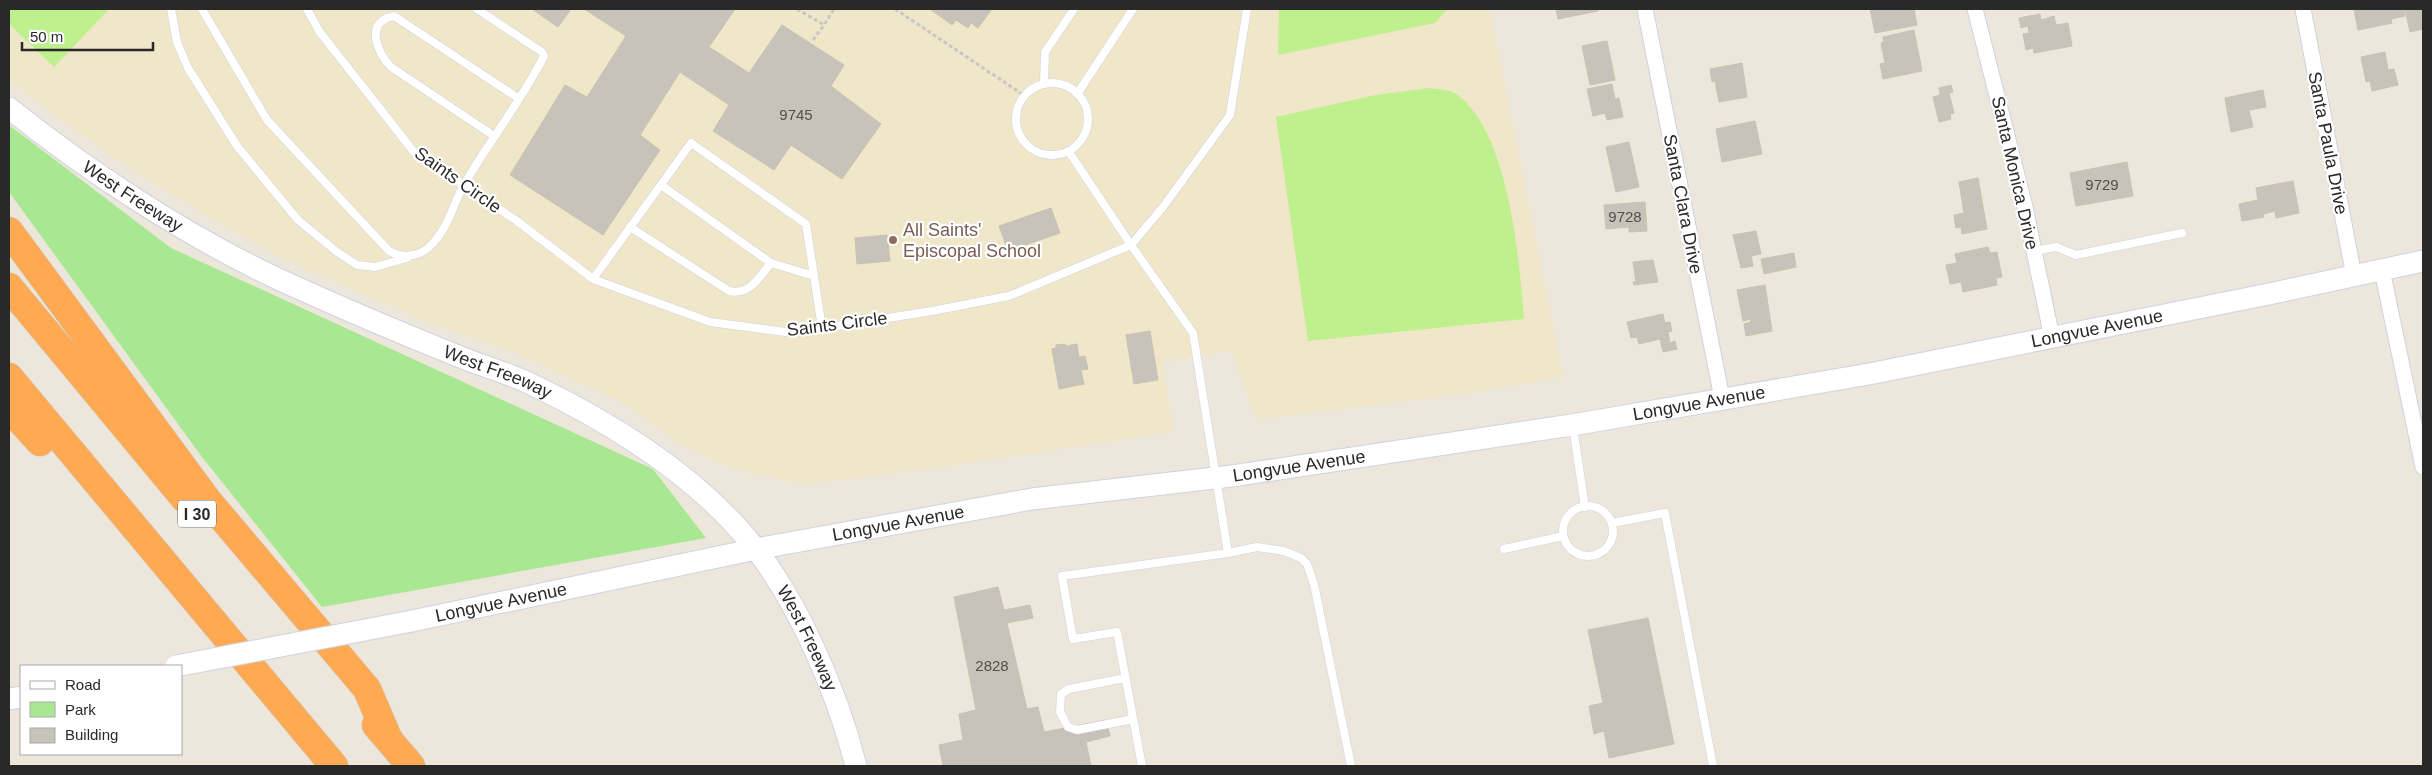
<svg xmlns="http://www.w3.org/2000/svg" width="2432" height="775" viewBox="0 0 2432 775" font-family="Helvetica,sans-serif">
<style>
.education{fill:#f0e6c8}
.green{fill:#a9e892}
.pitch{fill:#bef08d}
.building{fill:#c8c3ba;stroke:#c8c2b3}
.lines{fill:none;stroke-linecap:round;stroke-linejoin:round}
.service-casing{stroke:#cfd1e3;stroke-width:9}
.minor-casing{stroke:#cfd1e3;stroke-width:17}
.secondary-casing{stroke:#cfd1e3;stroke-width:23}
.motorway-casing{stroke:#c7c7c7;stroke-width:29}
.path{stroke:#c7c7c7;stroke-width:3;stroke-dasharray:4 2.5;stroke-linecap:butt}
.service{stroke:#fff;stroke-width:8}
.minor{stroke:#fff;stroke-width:15}
.secondary{stroke:#fff;stroke-width:21}
.motorway{stroke:#ffaa52;stroke-width:28}
.secondary-bridge-casing{stroke:#cfd1e3;stroke-width:23;stroke-linecap:butt}
.secondary-bridge{stroke:#fff;stroke-width:21}
.education-dot{fill:#8d6e63;stroke:#fff;stroke-width:2}
.labels{text-anchor:middle;dominant-baseline:central;stroke-width:4.5;stroke-linejoin:round;paint-order:stroke}
.number-label{font-size:15px;fill:#51504d}
.shield{fill:#fff;stroke:#696969;stroke-width:1}
.shield-label{font-size:16px;font-weight:bold;fill:#292929}
.street-label{font-size:18px;fill:#292929;stroke:#fff}
.education-label{font-size:18px;fill:#785e54;stroke:#fff;text-anchor:start}
</style>
<rect width="100%" height="100%" fill="#ede6da"/>
<path class="education" d="M9,9H1489L1563,377L1477,392L1257,419L1231,350L1162,363L1173,432L913,471L804,484L738,470L680,444L627,405L521,355L426,321L286,260L214,220L131,169L45,108L9,79Z"/>
<path class="green" d="M9,125L171,248L653,469L706,538L322,607L202,457L9,192Z"/>
<g class="pitch">
<path d="M9,9H109L54,67L9,24Z"/>
<path d="M1279,9H1447L1435,23L1278,55Z"/>
<path d="M1428,88C1436,89 1451,90 1458,95C1509,135 1519,257 1524,319L1308,341L1276,117L1376,95Z"/>
</g>
<g class="building">
<path d="M532,9H571L558,27Z"/>
<path d="M584,9H735L709,47L749,73L782,25L844,65L831,86L881,124L842,179L791,145L774,170L713,131L729,105L680,72L640,135L660,150L603,235L510,175L565,85L587,97L626,36Z"/>
<path d="M930,9H992L978,28L971,23L968,28L956,20L952,25Z"/>
<path d="M1556,9H1597L1598,11L1558,19Z"/>
<path d="M1870,9H1914L1917,25L1875,33Z"/>
<path d="M2354,9H2404L2405,16L2391,19L2392,23L2358,30Z"/>
<path d="M2405,9H2423V29L2410,32Z"/>
<path d="M2040,14L2041,20L2054,16L2056,25L2068,23L2072,46L2034,53L2033,48L2026,50L2023,34L2029,33L2028,26L2021,28L2019,18Z"/>
<path d="M1914,30L1922,71L1883,79L1880,64L1885,63L1881,43L1884,42L1883,37Z"/>
<path d="M1607,41L1615,80L1590,85L1582,46Z"/>
<path d="M2385,52L2388,70L2394,69L2398,85L2372,91L2370,81L2366,82L2361,57Z"/>
<path d="M1742,63L1747,97L1719,102L1715,81L1712,82L1710,69Z"/>
<path d="M1612,84L1615,99L1619,98L1623,117L1607,120L1605,113L1593,116L1587,89Z"/>
<path d="M1951,85L1953,92L1949,93L1954,113L1950,114L1951,119L1939,122L1933,97L1940,95L1939,88Z"/>
<path d="M2263,90L2266,107L2249,110L2253,127L2231,132L2225,98Z"/>
<path d="M1755,121L1762,154L1722,162L1716,129Z"/>
<path d="M1629,142L1639,187L1616,192L1606,147Z"/>
<path d="M2127,162L2133,196L2076,206L2070,173Z"/>
<path d="M1978,178L1987,229L1962,234L1961,227L1956,228L1954,215L1964,213L1959,182Z"/>
<path d="M2293,181L2299,213L2276,218L2275,211L2263,214L2264,217L2242,221L2239,204L2258,200L2256,188Z"/>
<path d="M1645,202L1647,231L1629,232V227L1606,229L1604,205Z"/>
<path d="M1051,208L1060,233L1008,251L999,226Z"/>
<path d="M1756,231L1761,254L1751,256L1753,266L1741,268L1733,235Z"/>
<path d="M887,235L890,261L857,264L855,238Z"/>
<path d="M1988,247L1990,253L1997,252L2002,277L1996,278L1997,285L1963,292L1961,282L1950,284L1946,265L1957,263L1955,254Z"/>
<path d="M1794,253L1796,267L1764,274L1761,259Z"/>
<path d="M1653,260L1658,282L1634,285L1633,282H1636L1633,262Z"/>
<path d="M1765,285L1772,331L1746,336L1744,324L1751,322V319L1743,321L1737,290Z"/>
<path d="M1663,314L1665,323L1670,322L1672,331L1668,332L1670,343L1675,341L1677,349L1663,352L1660,339L1639,344L1637,337L1631,338L1627,322Z"/>
<path d="M1150,331L1158,380L1134,384L1126,335Z"/>
<path d="M1065,344L1066,346L1077,344L1079,357L1085,356L1088,369L1081,370L1084,384L1059,389L1052,349L1056,348V345Z"/>
<path d="M998,587L1004,610L1030,605L1033,618L1007,623L1027,709L1038,707L1044,732L1106,720L1110,736L1086,742L1091,766H943L939,745L963,740L959,714L976,710L954,597Z"/>
<path d="M1648,618L1674,744L1609,758L1604,731L1594,734L1589,706L1603,703L1588,630Z"/>
</g>
<g class="lines">
<g class="service-casing">
<g id="service">
<path d="M171,9L177,42L188,68L237,146L298,220L337,252L357,265L375,267L407,258"/>
<path d="M202,9L267,120L389,251C404,259 421,257 433,243C450,225 453,203 465,183C490,140 522,100 544,56L542,52L477,9"/>
<path d="M307,9L319,31L414,152L517,221L593,279L710,322L793,333L932,311L1009,296L1131,245L1163,207L1230,115L1247,9"/>
<circle cx="1052" cy="119" r="36"/>
<path d="M1044,84L1045,52L1074,9"/>
<path d="M1077,94L1133,9"/>
<path d="M494,136L391,67C377,53 364,21 394,16L518,98"/>
<path d="M1069,152L1131,245L1193,333L1228,553"/>
<path d="M661,185L771,263L814,276"/>
<path d="M630,227L729,291C750,296 759,277 771,263"/>
<path d="M2034,251L2056,247L2076,255L2182,233"/>
<path d="M593,279L691,143L806,224L822,328"/>
<path d="M1573,427L1585,507"/>
<circle cx="1588" cy="531" r="25"/>
<path d="M1612,523L1665,513L1713,766"/>
<path d="M1504,549L1563,536"/>
<path d="M1125,678L1069,689L1061,694L1060,712L1068,727L1077,730L1133,719"/>
<path d="M1142,766L1117,632L1073,639L1062,576L1228,553L1257,547L1284,551L1301,558L1307,564L1314,584L1351,766"/>
</g>
</g>
<g class="minor-casing">
<g id="minor">
<path d="M1645,9L1722,398"/>
<path d="M1975,9L2025,207L2052,338"/>
<path d="M2303,9L2354,276"/>
<path d="M2382,270L2423,467"/>
</g>
</g>
<g class="secondary-casing">
<g id="secondary">
<path id="s1" d="M9,108C89,172 185,235 278,279C337,306 398,332 458,356C484,367 512,374 537,387C611,423 691,473 745,536C796,595 837,691 856,766"/>
<path id="s2" d="M412,621L756,549L1032,499L1232,476L1572,425L1869,374L2269,294L2423,261"/>
<path d="M9,699L21,697"/>
</g>
</g>
<g class="motorway-casing">
<g id="motorway">
<path d="M9,231L208,501L367,689L388,738"/>
<path d="M9,287L185,499"/>
<path d="M9,377L334,766"/>
<path d="M9,408L40,442"/>
<path d="M376,725L411,766"/>
</g>
</g>
<g class="path">
<path d="M797,9L824,25L834,9"/>
<path d="M895,9L1025,96"/>
<path d="M813,40L824,25"/>
</g>
<use href="#service" class="service"/>
<use href="#minor" class="minor"/>
<use href="#secondary" class="secondary"/>
<use href="#motorway" class="motorway"/>
<g class="secondary-bridge-casing">
<path id="secondary-bridge" d="M176,666L412,621"/>
</g>
<use href="#secondary-bridge" class="secondary-bridge"/>
</g>
<circle class="education-dot" cx="893" cy="240" r="5"/>
<g class="labels">
<g class="number-label">
<text x="796" y="114">9745</text>
<text x="2102" y="184">9729</text>
<text x="1625" y="216">9728</text>
<text x="992" y="665">2828</text>
</g>
<rect class="shield" x="178" y="500.5" width="38" height="27" rx="4"/>
<g class="shield-label">
<text x="197" y="514">I 30</text>
</g>
<g class="street-label">
<text transform="translate(2328 143) rotate(79)">Santa Paula Drive</text>
<text transform="translate(2015 173) rotate(77)">Santa Monica Drive</text>
<text transform="translate(458 180) rotate(35)">Saints Circle</text>
<text stroke="none"><textPath href="#s1" startOffset="152">West Freeway</textPath></text>
<text transform="translate(1683 204) rotate(79)">Santa Clara Drive</text>
<text transform="translate(837 324) rotate(-7)">Saints Circle</text>
<text stroke="none"><textPath href="#s2" startOffset="1711">Longvue Avenue</textPath></text>
<text stroke="none"><textPath href="#s1" startOffset="558">West Freeway</textPath></text>
<text stroke="none"><textPath href="#s2" startOffset="1306">Longvue Avenue</textPath></text>
<text stroke="none"><textPath href="#s2" startOffset="901">Longvue Avenue</textPath></text>
<text stroke="none"><textPath href="#s2" startOffset="496">Longvue Avenue</textPath></text>
<text stroke="none"><textPath href="#s2" startOffset="91">Longvue Avenue</textPath></text>
<text stroke="none"><textPath href="#s1" startOffset="978">West Freeway</textPath></text>
</g>
<g class="education-label">
<text x="903" y="230">All Saints'<tspan x="903" dy="21">Episcopal School</tspan></text>
</g>
</g>
<rect width="2432" height="775" fill="none" stroke="#292929" stroke-width="20"/>
<rect x="20" y="665" width="162" height="90" fill="#ffffff" stroke="#a9a9a9"/>
<rect x="30" y="681" width="25" height="8" fill="#ffffff" stroke="#a9a9a9"/>
<text x="65" y="690" font-size="15" fill="#292929">Road</text>
<rect x="30" y="702" width="25" height="15" fill="#a9e892" stroke="#a9a9a9"/>
<text x="65" y="715" font-size="15" fill="#292929">Park</text>
<rect x="30" y="728" width="25" height="15" fill="#c8c3ba" stroke="#a9a9a9"/>
<text x="65" y="740" font-size="15" fill="#292929">Building</text>
<path d="M22 42v8h131v-8" fill="none" stroke="#292929" stroke-width="2.5"/>
<text x="30" y="42" font-size="15" fill="#292929" stroke="#ffffff" stroke-width="4" paint-order="stroke">50 m</text>
</svg>
